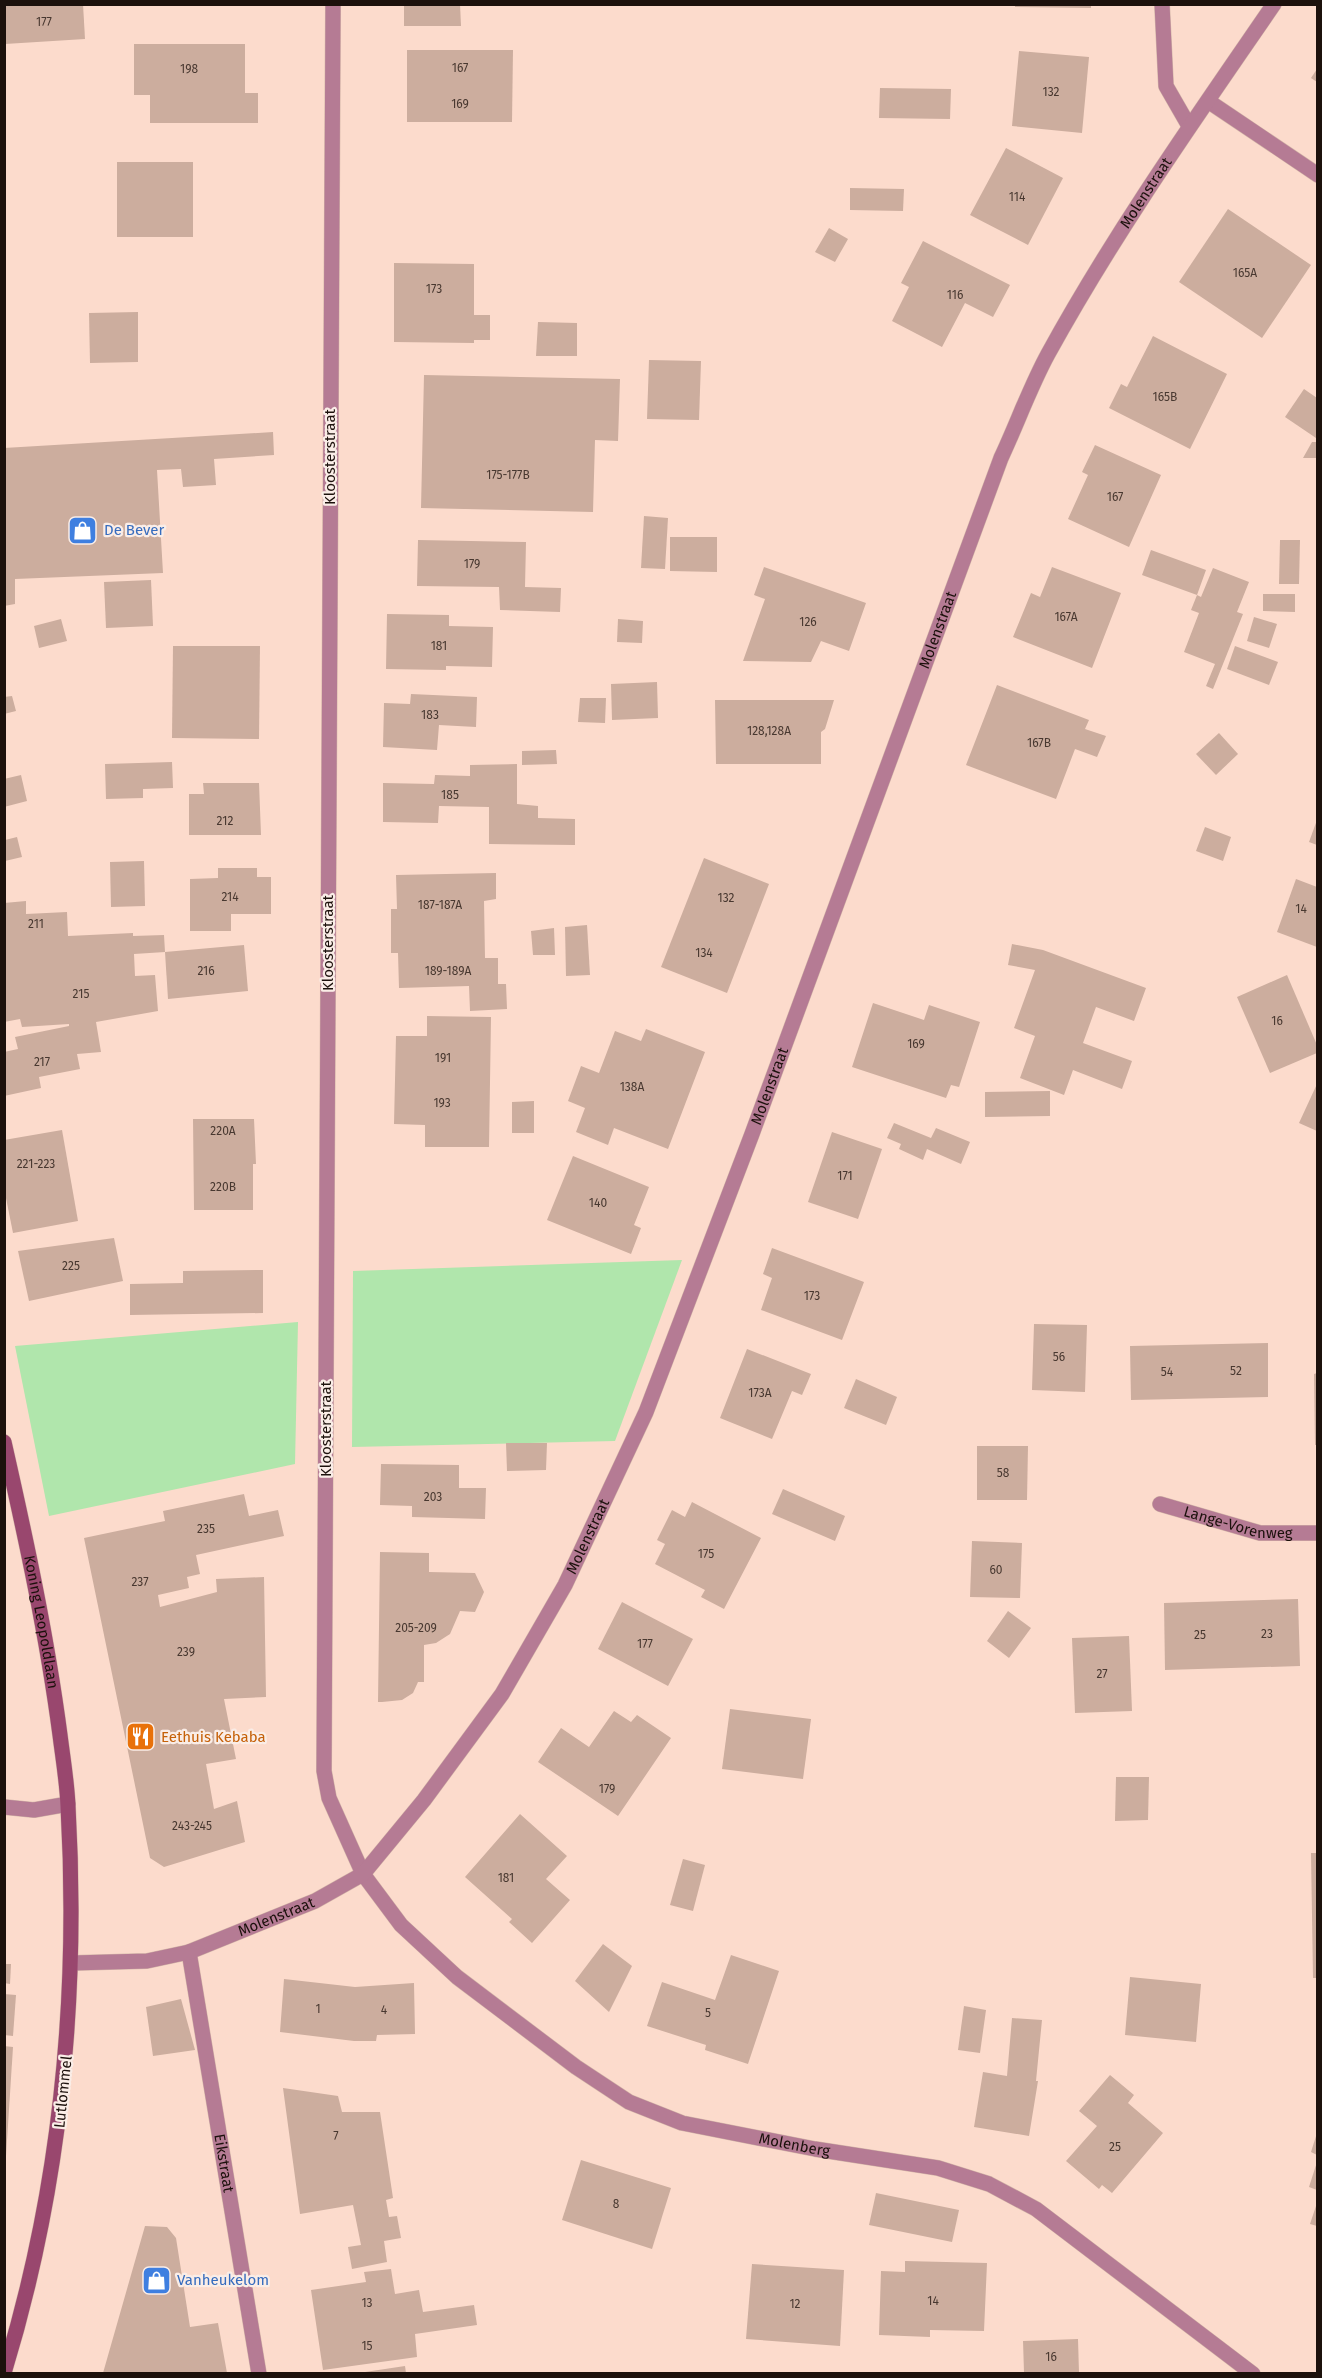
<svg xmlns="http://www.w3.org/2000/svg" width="1322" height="2378" font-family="'Fira Sans',sans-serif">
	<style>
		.green { fill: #b0e6ac }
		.building { fill: #ccad9e }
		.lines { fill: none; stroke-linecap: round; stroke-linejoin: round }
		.minor-casing { stroke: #d4b7a9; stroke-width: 16 }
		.secondary-casing { stroke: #d4b7a9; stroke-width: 16 }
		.minor { stroke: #b57b94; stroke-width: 15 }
		.secondary { stroke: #99476e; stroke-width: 15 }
		.labels { text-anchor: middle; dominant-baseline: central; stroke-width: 4.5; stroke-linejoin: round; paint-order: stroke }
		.number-label { font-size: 12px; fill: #483830 }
		.street-label { font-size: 15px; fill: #1c110c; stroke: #faede7 }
		.shop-label { font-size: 15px; fill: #366cbe; stroke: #faede7; text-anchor: start }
		.food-label { font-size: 15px; fill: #c56008; stroke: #faede7; text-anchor: start }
	</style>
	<rect width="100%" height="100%" fill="#fcdbcc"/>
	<!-- green -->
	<g class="green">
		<polygon points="682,1260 615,1441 352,1447 353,1271"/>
		<polygon points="298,1322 295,1464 49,1516 15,1346"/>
	</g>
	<!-- building -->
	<g class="building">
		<polygon points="5,4 83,4 85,39 5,44"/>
		<polygon points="404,4 460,4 461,26 404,26"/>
		<polygon points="1015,4 1091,4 1091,8 1015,7"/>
		<polygon points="134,44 245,44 245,93 258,93 258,123 150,123 150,95 134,95"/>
		<polygon points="407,50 513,50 512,122 407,122"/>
		<polygon points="1019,51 1089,57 1082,133 1012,126"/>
		<polygon points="1317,69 1317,82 1311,78"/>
		<polygon points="880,88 951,89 950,119 879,118"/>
		<polygon points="1006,148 1063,178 1028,245 970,215"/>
		<rect x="117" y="162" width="76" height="75"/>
		<polygon points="850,188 904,189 903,211 850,210"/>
		<polygon points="1228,209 1311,265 1262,338 1179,282"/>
		<polygon points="829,228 848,239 835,262 815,252"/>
		<polygon points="923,241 1010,285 993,317 965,303 942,347 892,321 909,287 901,283"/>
		<polygon points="394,263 474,264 474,315 490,315 490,340 474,340 474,343 394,342"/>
		<polygon points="138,312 138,362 90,363 89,313"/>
		<polygon points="538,322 577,323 577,356 536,356"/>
		<polygon points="1153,336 1227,374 1190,449 1109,408 1121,384 1127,387"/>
		<polygon points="649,360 701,361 699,420 647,419"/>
		<polygon points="424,375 620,379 618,441 595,440 593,512 421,508"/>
		<polygon points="1304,389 1317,398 1317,435 1316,438 1285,417"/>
		<polygon points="273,432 274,455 214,459 216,485 183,487 181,469 157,470 163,573 15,579 15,604 4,606 4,448"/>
		<polygon points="1312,442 1317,442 1317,458 1303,458"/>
		<polygon points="1095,445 1161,475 1129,547 1068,519 1088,475 1082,472"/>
		<polygon points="644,516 668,518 665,569 641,568"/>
		<polygon points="670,537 717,537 717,572 670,571"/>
		<polygon points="418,540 526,542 525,587 561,588 560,612 500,610 499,587 417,586"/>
		<polygon points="1280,540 1300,540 1299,584 1279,584"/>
		<polygon points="1151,550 1206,570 1197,595 1201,597 1213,568 1249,582 1237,612 1243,614 1213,689 1206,686 1215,664 1184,652 1199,613 1191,610 1197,595 1142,575"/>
		<polygon points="764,567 866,603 849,651 821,641 811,662 743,661 765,599 754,595"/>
		<polygon points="1052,567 1121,593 1092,668 1013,637 1031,593 1040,597"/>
		<polygon points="151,580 153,626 106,628 104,582"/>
		<polygon points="1263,594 1295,594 1295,612 1263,611"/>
		<polygon points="387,614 449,615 449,626 493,627 492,667 446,666 446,670 386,669"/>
		<polygon points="1254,617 1277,624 1269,648 1247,641"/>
		<polygon points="61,619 67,641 39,648 34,626"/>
		<polygon points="618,619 643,621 642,643 617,642"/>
		<polygon points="173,646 260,646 259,739 172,738"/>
		<polygon points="1235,646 1278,662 1269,685 1227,669"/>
		<polygon points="657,682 658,718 612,720 611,684"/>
		<polygon points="997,685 1089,720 1085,729 1106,736 1097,757 1075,749 1056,799 966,765"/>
		<polygon points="411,694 477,697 476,727 439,725 437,750 383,747 384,703 410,704"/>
		<polygon points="12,696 16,711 4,714 4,697"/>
		<polygon points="580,698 606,698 605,723 578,722"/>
		<polygon points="715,700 834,700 825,729 821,732 821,764 716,764"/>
		<polygon points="1219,733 1238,754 1216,775 1196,754"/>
		<polygon points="556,750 557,764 522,765 522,751"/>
		<polygon points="172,762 173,788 143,789 143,798 106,799 105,764"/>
		<polygon points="517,764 517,807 517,804 538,806 538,818 575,819 575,845 489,844 489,807 439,806 438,823 383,822 383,783 434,784 435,775 470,776 470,765"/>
		<polygon points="21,775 27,801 4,807 4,779"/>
		<polygon points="203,783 259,783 261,835 189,835 189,794 204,794"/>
		<polygon points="1317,820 1317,845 1309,842"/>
		<polygon points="1205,827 1231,837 1223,861 1196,851"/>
		<polygon points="17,837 22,857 5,861 5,840"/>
		<polygon points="704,858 769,884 727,993 661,967"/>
		<polygon points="144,861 145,906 111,907 110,862"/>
		<polygon points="218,868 257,868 257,877 271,877 271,914 231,914 231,931 190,931 190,879 218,878"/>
		<polygon points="496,873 496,899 484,901 485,958 498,958 498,984 506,984 507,1009 470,1011 469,986 399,988 398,953 391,953 391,909 397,909 396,875"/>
		<polygon points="1296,879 1317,887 1317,947 1277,932"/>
		<polygon points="26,901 26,914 67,912 68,936 133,933 133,936 164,935 165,952 134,954 135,976 155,975 158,1011 96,1022 101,1052 77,1054 80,1069 39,1077 41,1088 4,1096 4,1052 18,1049 15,1037 69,1026 69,1024 22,1027 20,1019 4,1022 4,903"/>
		<polygon points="587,925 590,975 566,976 565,927"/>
		<polygon points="554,928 555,955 533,955 531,931"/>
		<polygon points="1012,944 1043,950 1146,988 1134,1021 1096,1007 1083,1043 1132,1061 1122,1089 1073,1070 1064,1095 1020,1078 1035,1036 1014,1028 1035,970 1008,965"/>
		<polygon points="244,945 248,991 168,999 165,952"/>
		<polygon points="1287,975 1317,1045 1317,1053 1270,1073 1237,997"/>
		<polygon points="873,1003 924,1020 929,1005 980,1022 959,1087 951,1085 946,1098 852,1067"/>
		<polygon points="427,1016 491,1017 489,1147 425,1147 425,1125 394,1124 396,1036 427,1036"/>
		<polygon points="646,1029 705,1052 668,1149 614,1128 608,1145 576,1132 585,1108 568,1101 581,1066 599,1073 615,1031 641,1041"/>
		<polygon points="1317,1084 1317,1131 1299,1123"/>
		<polygon points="1050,1091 1050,1116 985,1117 985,1092"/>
		<polygon points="534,1101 534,1133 512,1133 512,1102"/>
		<polygon points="193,1119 254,1119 256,1164 253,1164 253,1210 194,1210"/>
		<polygon points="894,1123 931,1138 936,1128 970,1142 961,1164 927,1149 923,1160 899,1149 901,1144 887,1138"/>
		<polygon points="62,1130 78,1221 13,1233 4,1188 4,1140"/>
		<polygon points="832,1132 882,1149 858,1219 808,1202"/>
		<polygon points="573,1156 649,1187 634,1225 641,1228 631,1254 547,1220"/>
		<polygon points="114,1238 123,1281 29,1301 18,1251"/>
		<polygon points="772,1248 864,1282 842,1340 761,1310 772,1278 763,1274"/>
		<polygon points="263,1270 263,1313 130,1315 130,1284 183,1283 183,1271"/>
		<polygon points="1034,1324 1087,1325 1085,1392 1032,1390"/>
		<polygon points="1268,1343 1268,1397 1131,1400 1130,1346"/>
		<polygon points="747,1349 811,1374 802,1395 792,1391 772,1439 720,1418"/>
		<polygon points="1317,1373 1317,1445 1315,1445 1314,1374"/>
		<polygon points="856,1379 897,1397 886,1425 844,1408"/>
		<polygon points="506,1443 547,1443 546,1470 507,1471"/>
		<polygon points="977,1446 1028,1446 1027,1500 977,1500"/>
		<polygon points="381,1464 459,1465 459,1488 486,1488 485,1519 412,1517 412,1506 380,1505"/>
		<polygon points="783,1489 845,1516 835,1541 772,1514"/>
		<polygon points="244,1494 249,1516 278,1510 284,1536 196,1555 200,1574 187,1577 189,1588 158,1595 160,1607 217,1592 216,1579 264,1577 266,1697 224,1699 236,1759 206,1764 214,1809 237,1801 245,1842 164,1867 150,1858 84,1538 165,1521 163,1511"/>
		<polygon points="692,1502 761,1538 724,1609 701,1597 705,1590 655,1564 665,1544 657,1540 672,1510 685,1517"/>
		<polygon points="972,1541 1022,1543 1020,1598 970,1597"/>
		<polygon points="380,1552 429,1553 429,1572 475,1573 484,1592 475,1612 460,1611 450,1634 436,1643 424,1645 424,1682 418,1682 413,1693 402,1700 382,1702 378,1702"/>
		<polygon points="1298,1599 1300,1666 1165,1670 1164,1603"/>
		<polygon points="622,1602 693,1639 668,1686 598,1649"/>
		<polygon points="1008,1611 1031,1628 1009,1658 987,1641"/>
		<polygon points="1129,1636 1132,1711 1075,1713 1072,1638"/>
		<polygon points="730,1709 811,1719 803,1779 722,1769"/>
		<polygon points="614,1711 631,1722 637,1715 671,1738 618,1816 538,1762 561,1728 589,1747"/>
		<polygon points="1116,1777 1149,1777 1148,1820 1115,1821"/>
		<polygon points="520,1814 567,1856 546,1879 570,1900 532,1943 509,1922 512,1919 465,1877"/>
		<polygon points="1311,1853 1317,1853 1317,1978 1313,1978"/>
		<polygon points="683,1859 705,1865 693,1911 670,1905"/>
		<polygon points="603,1944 632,1966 609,2012 575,1981"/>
		<polygon points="731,1955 779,1971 748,2064 705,2050 706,2045 647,2026 662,1982 715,2000"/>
		<polygon points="4,1964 11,1964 10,1984 4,1983"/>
		<polygon points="1130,1977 1201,1984 1196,2042 1125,2035"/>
		<polygon points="284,1979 355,1987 414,1983 415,2034 377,2035 376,2041 354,2041 280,2032"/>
		<polygon points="4,1994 16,1995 13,2036 4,2035"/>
		<polygon points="181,1999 195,2050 153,2056 146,2007"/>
		<polygon points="964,2006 986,2010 980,2053 958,2050"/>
		<polygon points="1012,2018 1042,2020 1036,2081 1038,2081 1029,2136 974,2127 983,2072 1007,2076"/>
		<polygon points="4,2046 13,2047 6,2156 4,2156"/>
		<polygon points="1110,2075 1134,2095 1128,2103 1163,2133 1112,2193 1102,2185 1099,2189 1066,2161 1097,2126 1079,2111"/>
		<polygon points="283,2088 338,2096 342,2112 380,2112 393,2198 386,2200 389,2217 397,2216 401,2238 384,2241 387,2262 352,2269 348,2247 361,2245 353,2205 300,2214"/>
		<polygon points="1317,2133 1317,2155 1311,2152"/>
		<polygon points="581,2160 671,2188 652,2249 562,2220"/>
		<polygon points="1317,2162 1317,2190 1309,2187"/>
		<polygon points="876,2193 959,2210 952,2242 869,2225"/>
		<polygon points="1317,2203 1317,2226 1310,2224"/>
		<polygon points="145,2226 167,2227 176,2238 190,2327 218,2323 227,2373 103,2373"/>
		<polygon points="905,2261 987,2263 984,2331 930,2330 930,2337 879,2335 881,2271 905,2272"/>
		<polygon points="752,2264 844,2270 840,2346 746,2339"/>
		<polygon points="391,2269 395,2294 419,2290 423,2312 474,2305 477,2325 415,2334 417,2357 323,2370 311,2290 366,2282 364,2272"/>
		<polygon points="1078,2339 1079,2373 1024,2373 1023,2341"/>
		<polygon points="405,2366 406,2373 365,2373 365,2372"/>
	</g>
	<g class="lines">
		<defs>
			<g id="minor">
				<path id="s1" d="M 333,4 L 324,1771 L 329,1798 L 363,1874 L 401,1925 L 457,1977 L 576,2067 L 629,2102 L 682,2123 L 815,2149 L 938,2168 L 989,2184 L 1036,2209 L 1253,2374"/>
				<polyline points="1162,4 1166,86 1189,126"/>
				<polyline points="1208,101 1318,175"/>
				<path id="s2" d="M 1160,1504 L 1260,1533 L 1318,1533"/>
				<polyline points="4,1807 34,1810 68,1804"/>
				<path id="s3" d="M 189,1952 L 259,2374"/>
				<path id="s4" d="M 72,1963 L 147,1961 L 189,1952 L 315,1901 L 363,1874 L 424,1800 L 502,1694 L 565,1585 L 646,1412 L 752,1134 L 1001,458 C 1017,424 1030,387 1048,354 C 1115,232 1195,119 1274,4"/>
			</g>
			<g id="secondary">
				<path id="s5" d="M 4,1442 C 26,1539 47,1636 60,1735 C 63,1759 67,1782 68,1806 C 79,1999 61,2187 4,2373"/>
			</g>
		</defs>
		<!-- minor casing -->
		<use href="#minor" class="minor-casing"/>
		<!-- secondary casing -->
		<use href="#secondary" class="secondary-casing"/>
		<!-- minor -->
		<use href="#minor" class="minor"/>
		<!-- secondary -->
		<use href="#secondary" class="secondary"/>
	</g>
	<!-- icons -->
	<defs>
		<symbol id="shop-square" viewBox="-11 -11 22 22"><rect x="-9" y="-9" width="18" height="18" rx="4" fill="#3f7fe0" stroke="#faede7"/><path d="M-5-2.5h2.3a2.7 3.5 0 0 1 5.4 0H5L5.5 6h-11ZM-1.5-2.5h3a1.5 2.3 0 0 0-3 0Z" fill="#fff"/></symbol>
		<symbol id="restaurant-square" viewBox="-11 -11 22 22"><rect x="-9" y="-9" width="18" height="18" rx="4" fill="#e8710a" stroke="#faede7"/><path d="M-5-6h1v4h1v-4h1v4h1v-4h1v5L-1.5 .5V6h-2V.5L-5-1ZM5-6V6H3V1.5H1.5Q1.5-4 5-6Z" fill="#fff"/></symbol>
	</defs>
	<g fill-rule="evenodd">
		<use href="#shop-square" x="66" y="514" width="33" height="33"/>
		<use href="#restaurant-square" x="124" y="1720" width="33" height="33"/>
		<use href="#shop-square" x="140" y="2264" width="33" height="33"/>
	</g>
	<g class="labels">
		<!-- number labels -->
		<g class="number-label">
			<text x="44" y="22">177</text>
			<text x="460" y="68">167</text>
			<text x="189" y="69">198</text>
			<text x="1051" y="92">132</text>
			<text x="460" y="104">169</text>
			<text x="1017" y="197">114</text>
			<text x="1245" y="273">165A</text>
			<text x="434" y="289">173</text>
			<text x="955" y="295">116</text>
			<text x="1165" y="397">165B</text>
			<text x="508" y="475">175-177B</text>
			<text x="1115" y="497">167</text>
			<text x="472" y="564">179</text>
			<text x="1066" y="617">167A</text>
			<text x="808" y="622">126</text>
			<text x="439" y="646">181</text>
			<text x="430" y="715">183</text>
			<text x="769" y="731">128,128A</text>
			<text x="1039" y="743">167B</text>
			<text x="450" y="795">185</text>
			<text x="225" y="821">212</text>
			<text x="230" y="897">214</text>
			<text x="726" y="898">132</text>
			<text x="440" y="905">187-187A</text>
			<text x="1301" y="909">14</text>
			<text x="36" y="924">211</text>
			<text x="704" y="953">134</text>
			<text x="206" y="971">216</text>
			<text x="448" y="971">189-189A</text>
			<text x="81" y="994">215</text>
			<text x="1277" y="1021">16</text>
			<text x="916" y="1044">169</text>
			<text x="443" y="1058">191</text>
			<text x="42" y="1062">217</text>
			<text x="632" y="1087">138A</text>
			<text x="442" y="1103">193</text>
			<text x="223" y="1131">220A</text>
			<text x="36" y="1164">221-223</text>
			<text x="845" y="1176">171</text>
			<text x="223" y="1187">220B</text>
			<text x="598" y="1203">140</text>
			<text x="71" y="1266">225</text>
			<text x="812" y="1296">173</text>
			<text x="1059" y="1357">56</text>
			<text x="1236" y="1371">52</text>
			<text x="1167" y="1372">54</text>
			<text x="760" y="1393">173A</text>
			<text x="1003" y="1473">58</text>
			<text x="433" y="1497">203</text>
			<text x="206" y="1529">235</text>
			<text x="706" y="1554">175</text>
			<text x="996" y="1570">60</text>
			<text x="140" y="1582">237</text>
			<text x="416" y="1628">205-209</text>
			<text x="1267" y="1634">23</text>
			<text x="1200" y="1635">25</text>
			<text x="645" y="1644">177</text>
			<text x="186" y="1652">239</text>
			<text x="1102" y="1674">27</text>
			<text x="607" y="1789">179</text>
			<text x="192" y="1826">243-245</text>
			<text x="506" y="1878">181</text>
			<text x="318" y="2009">1</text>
			<text x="384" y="2010">4</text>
			<text x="708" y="2013">5</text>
			<text x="336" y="2136">7</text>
			<text x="1115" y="2147">25</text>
			<text x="616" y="2204">8</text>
			<text x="933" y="2301">14</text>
			<text x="367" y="2303">13</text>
			<text x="795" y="2304">12</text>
			<text x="367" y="2346">15</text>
			<text x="1051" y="2357">16</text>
		</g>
		<!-- street labels -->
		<g class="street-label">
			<text stroke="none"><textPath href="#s4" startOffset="2174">Molenstraat</textPath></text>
			<text transform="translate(330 457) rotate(-90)">Kloosterstraat</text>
			<text stroke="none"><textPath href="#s4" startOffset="1688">Molenstraat</textPath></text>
			<text transform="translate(328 943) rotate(-90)">Kloosterstraat</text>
			<text stroke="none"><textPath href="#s4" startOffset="1202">Molenstraat</textPath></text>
			<text transform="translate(326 1429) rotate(-90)">Kloosterstraat</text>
			<text stroke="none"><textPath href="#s2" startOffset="81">Lange-Vorenweg</textPath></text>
			<text stroke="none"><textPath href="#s4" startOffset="716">Molenstraat</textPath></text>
			<text stroke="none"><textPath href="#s5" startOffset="184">Koning Leopoldlaan</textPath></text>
			<text stroke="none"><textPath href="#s4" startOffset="212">Molenstraat</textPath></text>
			<text transform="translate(63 2092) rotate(-84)">Lutlommel</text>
			<text stroke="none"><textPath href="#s1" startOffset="2402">Molenberg</textPath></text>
			<text stroke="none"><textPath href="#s3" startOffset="214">Eikstraat</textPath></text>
		</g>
		<!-- shop labels -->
		<g class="shop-label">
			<text x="104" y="530">De Bever</text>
			<text x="177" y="2280">Vanheukelom</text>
		</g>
		<!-- food labels -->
		<g class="food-label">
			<text x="161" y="1737">Eethuis Kebaba</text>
		</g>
	</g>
	<!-- border -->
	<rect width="1322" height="2378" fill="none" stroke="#1c110c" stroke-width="12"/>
</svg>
